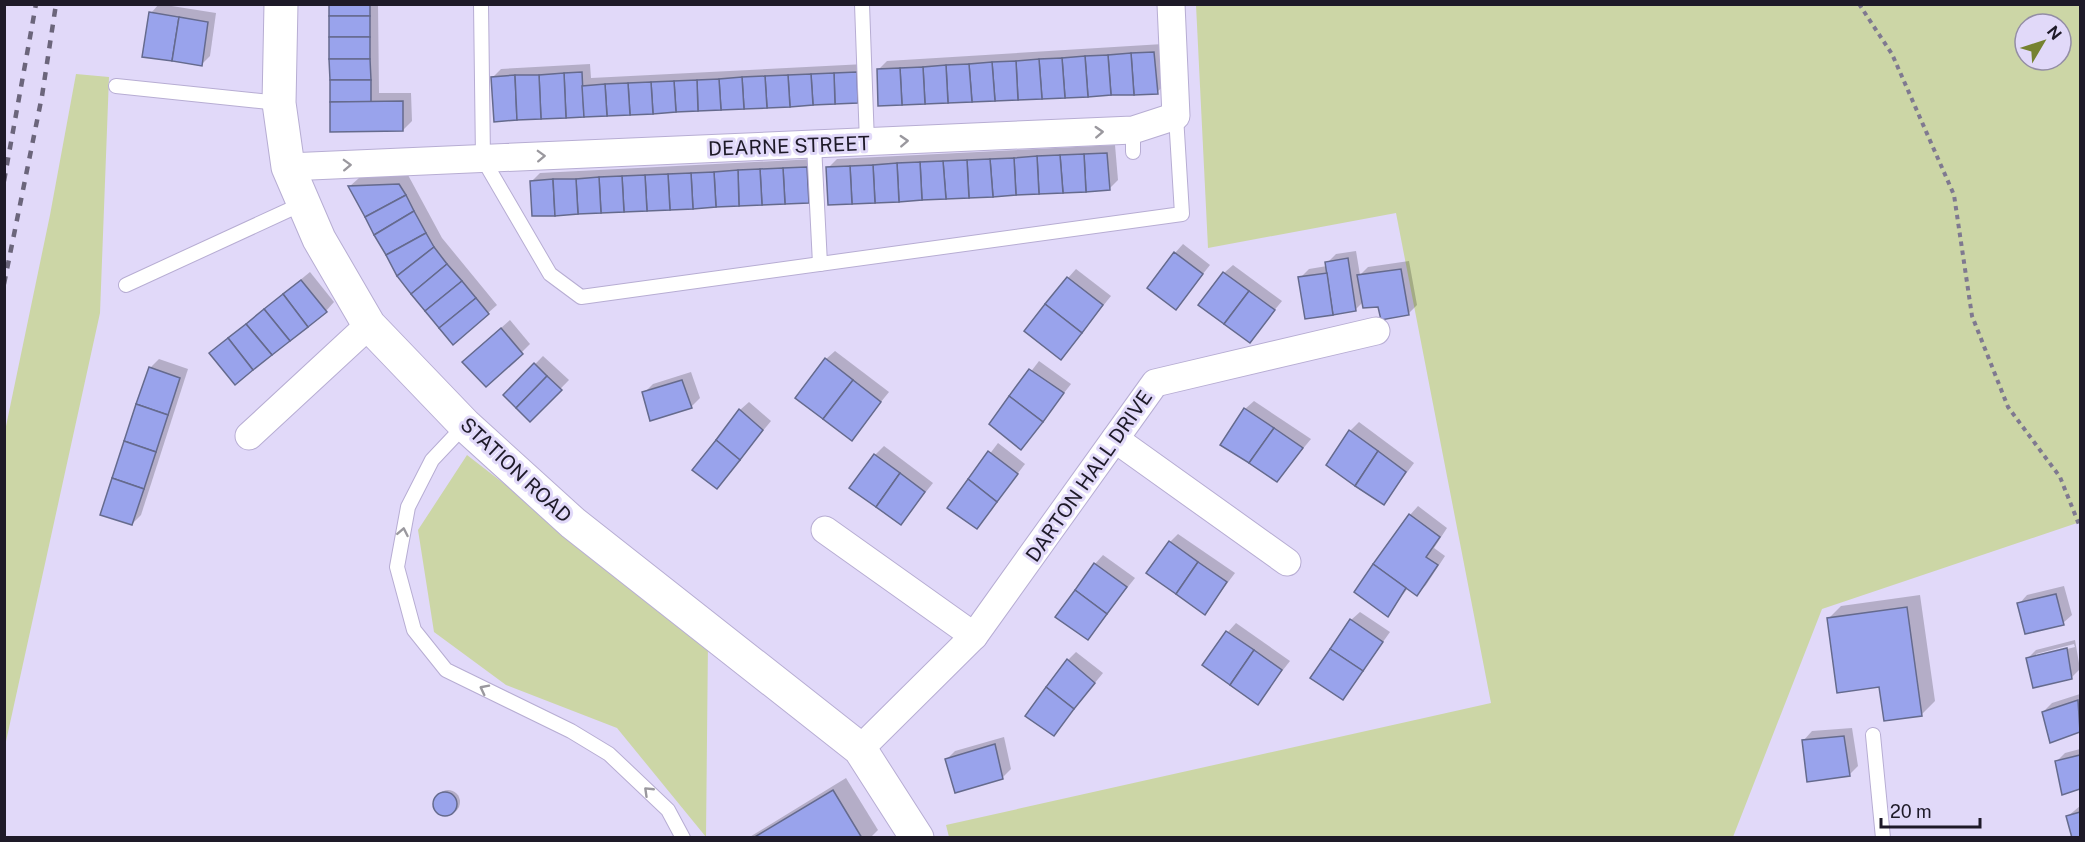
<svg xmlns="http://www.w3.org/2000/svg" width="2085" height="842" font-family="'Public Sans',sans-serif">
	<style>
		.green { fill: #ccd6a6; fill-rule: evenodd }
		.shadow { fill: #0003; fill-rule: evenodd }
		.building { fill: #99a3ec; stroke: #656a8d; stroke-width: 1.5 }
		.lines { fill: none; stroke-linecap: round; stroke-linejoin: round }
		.lane-casing { stroke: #b7add3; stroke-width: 16 }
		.street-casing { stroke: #b7add3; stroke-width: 29 }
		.secondary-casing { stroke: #b7add3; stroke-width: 35 }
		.path { stroke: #7f7990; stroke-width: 4; stroke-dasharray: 4.5 4.5; stroke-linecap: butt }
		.lane { stroke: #fff; stroke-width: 14 }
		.street { stroke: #fff; stroke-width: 27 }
		.secondary { stroke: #fff; stroke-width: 33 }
		.rail { stroke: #6b657b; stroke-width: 4.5; stroke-dasharray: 8 8; stroke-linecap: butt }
		.oneway { stroke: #9a989e }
		.labels { text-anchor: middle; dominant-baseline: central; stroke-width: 6; stroke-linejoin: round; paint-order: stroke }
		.street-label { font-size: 20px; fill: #1e1a28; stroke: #e1d9f9 }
	</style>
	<rect width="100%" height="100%" fill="#e1d9f9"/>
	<!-- green -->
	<g class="green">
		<path d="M 1196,5 L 2080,5 L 2080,522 L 1822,609 L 1733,837 L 949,837 L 946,825 L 1491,703 L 1396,213 L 1208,248 ZM 2025,24 L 2061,24 L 2061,60 L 2025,60 Z"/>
		<polygon points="76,74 109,77 100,313 5,746 5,431 50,215"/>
		<polygon points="467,455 708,641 706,837 617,728 506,685 434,632 418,530"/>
	</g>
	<!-- shadow -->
	<g class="shadow">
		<polygon points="159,4 216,13 210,56 201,65 151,13"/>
		<polygon points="330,4 378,4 379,93 411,93 412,121 403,130 331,130"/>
		<polygon points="1163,44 1166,84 1157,92 878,70 887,61"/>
		<polygon points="590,64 591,78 865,64 866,93 858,102 495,120 492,78 501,69"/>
		<polygon points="1115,145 1118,180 1109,189 828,168 837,159"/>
		<polygon points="815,159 817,193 808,201 532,181 540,173"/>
		<polygon points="408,175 442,238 497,305 488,313 350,186 359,178"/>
		<polygon points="1183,244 1210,265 1176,308 1175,253"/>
		<polygon points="1356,251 1360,275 1368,267 1409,261 1417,305 1408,314 1363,302 1355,310 1300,278 1309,269 1327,266 1327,263 1336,254"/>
		<polygon points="1233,265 1282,301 1249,341 1224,273"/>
		<polygon points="1076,269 1111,296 1061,358 1068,278"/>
		<polygon points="310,272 334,302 326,311 220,345"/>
		<polygon points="510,320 530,344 521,353 473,353"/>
		<polygon points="835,351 889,392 851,439 826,359"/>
		<polygon points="543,356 569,380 530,420 505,395"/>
		<polygon points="159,359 188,369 141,515 132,524 150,368"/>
		<polygon points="1039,361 1071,384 1021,448 991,424"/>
		<polygon points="691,372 700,398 691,407 644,393 653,384"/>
		<polygon points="1254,401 1311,439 1277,480 1245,409"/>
		<polygon points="749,402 771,421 717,487 740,410"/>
		<polygon points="1359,422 1414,463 1384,503 1350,431"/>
		<polygon points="998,443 1025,464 977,527 949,508"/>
		<polygon points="884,446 933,483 901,523 875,455"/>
		<polygon points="1418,506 1447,528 1434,548 1445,556 1426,585 1417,594 1408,588 1387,615 1410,515"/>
		<polygon points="1178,534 1235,573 1205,613 1170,542"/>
		<polygon points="1103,555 1135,578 1087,638 1095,564"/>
		<polygon points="2064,586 2072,615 2063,623 2019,604 2027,595"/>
		<polygon points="1920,595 1935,701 1922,714 1885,719 1880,685 1828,619 1841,606"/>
		<polygon points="1360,612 1390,632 1343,698 1351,620"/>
		<polygon points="1236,623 1290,661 1257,703 1228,632"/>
		<path d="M 2075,640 L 2080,669 L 2072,677 L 2027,659 L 2036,650 ZM 2074,644 L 2075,647 L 2036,657 L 2036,654 Z"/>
		<polygon points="1076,652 1103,673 1053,734 1068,660"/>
		<polygon points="2080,694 2080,731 2051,741 2043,712 2052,703"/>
		<polygon points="1852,728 1858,766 1849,775 1804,740 1812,731"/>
		<polygon points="1004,737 1011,769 1002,778 946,760 955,751"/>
		<polygon points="2080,749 2080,787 2064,793 2057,761 2065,753"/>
		<polygon points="846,778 878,830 870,838 748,838"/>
		<circle cx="448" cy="802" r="12"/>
		<polygon points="2080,806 2080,838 2073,838 2068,816"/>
	</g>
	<!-- building -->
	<g class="building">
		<rect x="329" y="4" width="41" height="12"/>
		<polygon points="149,12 179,17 172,61 142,57"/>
		<rect x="329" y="16" width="41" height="21"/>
		<polygon points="179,17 208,22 202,66 172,61"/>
		<rect x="329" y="37" width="41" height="22"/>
		<polygon points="1154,52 1158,94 1134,95 1131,53"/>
		<polygon points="1131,53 1134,95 1111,95 1108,55"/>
		<polygon points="1108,55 1111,95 1088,97 1085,56"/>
		<polygon points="1085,56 1088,97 1065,98 1062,58"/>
		<polygon points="1062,58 1065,98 1042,99 1039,59"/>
		<polygon points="329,59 370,59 371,80 330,80"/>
		<polygon points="1039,59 1042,99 1018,100 1016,61"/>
		<polygon points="1016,61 1018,100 995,101 992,62"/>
		<polygon points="992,62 995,101 972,102 969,64"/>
		<polygon points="969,64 972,102 948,103 946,65"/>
		<polygon points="946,65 948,103 925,104 923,67"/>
		<polygon points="923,67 925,104 902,105 900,68"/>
		<polygon points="900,68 902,105 878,106 877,69"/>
		<polygon points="582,72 584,117 566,118 564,73"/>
		<polygon points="857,72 858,103 835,104 834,73"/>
		<polygon points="564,73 566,118 541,119 539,75"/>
		<polygon points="834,73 835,104 813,105 811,74"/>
		<polygon points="811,74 813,105 790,107 788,75"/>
		<polygon points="515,75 517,120 494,122 491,77"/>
		<polygon points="515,75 539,75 541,119 517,120"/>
		<polygon points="788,75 790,107 767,108 765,76"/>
		<polygon points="765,76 767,108 744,109 742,77"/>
		<polygon points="742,77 744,109 721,110 719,79"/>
		<polygon points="719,79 721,110 698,111 697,80"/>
		<rect x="330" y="80" width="41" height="22"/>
		<polygon points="697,80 698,111 676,112 674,81"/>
		<polygon points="674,81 676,112 653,114 651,82"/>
		<polygon points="651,82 653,114 630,115 628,83"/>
		<polygon points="628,83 630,115 607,116 605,84"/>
		<polygon points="605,84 607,116 584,117 582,86"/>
		<polygon points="403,101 403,131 330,132 330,102"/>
		<polygon points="1107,153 1110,190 1086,192 1084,154"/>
		<polygon points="1084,154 1086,192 1063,193 1060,155"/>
		<polygon points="1060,155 1063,193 1039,194 1037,156"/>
		<polygon points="1037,156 1039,194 1016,195 1014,158"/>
		<polygon points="1014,158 1016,195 993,197 990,159"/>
		<polygon points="990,159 993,197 969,198 967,160"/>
		<polygon points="967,160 969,198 946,199 943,161"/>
		<polygon points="943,161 946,199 922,200 920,162"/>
		<polygon points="920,162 922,200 899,202 897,163"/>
		<polygon points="897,163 899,202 875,203 873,165"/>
		<polygon points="873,165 875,203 852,204 850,166"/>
		<polygon points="850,166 852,204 828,205 826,167"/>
		<polygon points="807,167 809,203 785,204 783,168"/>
		<polygon points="783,168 785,204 762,205 760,169"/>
		<polygon points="760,169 762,205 739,206 738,170"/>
		<polygon points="738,170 739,206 716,207 714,172"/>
		<polygon points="714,172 716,207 693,209 691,173"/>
		<polygon points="691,173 693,209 670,210 668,174"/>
		<polygon points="668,174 670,210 647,211 645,175"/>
		<polygon points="645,175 647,211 624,212 622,176"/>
		<polygon points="622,176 624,212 601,213 599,177"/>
		<polygon points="599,177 601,213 578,214 576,179"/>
		<polygon points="553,179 555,216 532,216 530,181"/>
		<polygon points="553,179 576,179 578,214 555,216"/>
		<polygon points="399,184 406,195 365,217 348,186"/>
		<polygon points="406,195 414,211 374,235 365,217"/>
		<polygon points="414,211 426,233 386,255 374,235"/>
		<polygon points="426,233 434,247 397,276 386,255"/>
		<polygon points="434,247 447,264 411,294 397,276"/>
		<polygon points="1174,252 1203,274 1176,310 1147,288"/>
		<polygon points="1348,258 1356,311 1333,315 1325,262"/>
		<polygon points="447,264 462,281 425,311 411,294"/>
		<polygon points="1401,269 1409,315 1381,320 1378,307 1363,308 1357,275"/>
		<polygon points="1223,272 1249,291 1224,324 1198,305"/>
		<polygon points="1327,273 1333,315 1305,319 1298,277"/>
		<polygon points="1067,277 1103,305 1082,333 1045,304"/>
		<polygon points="301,280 327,312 308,327 283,294"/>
		<polygon points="462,281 476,298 439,328 425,311"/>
		<polygon points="1249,291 1275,310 1250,343 1224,324"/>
		<polygon points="283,294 308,327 290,341 264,309"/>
		<polygon points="476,298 489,314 453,345 439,328"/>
		<polygon points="1045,304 1082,333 1061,360 1024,331"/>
		<polygon points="264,309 290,341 272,355 246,324"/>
		<polygon points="246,324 272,355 253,370 228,338"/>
		<polygon points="501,328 523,354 486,387 462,362"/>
		<polygon points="228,338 253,370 235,385 209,353"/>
		<polygon points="825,358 853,380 823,419 795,398"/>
		<polygon points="534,363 547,376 516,408 503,395"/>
		<polygon points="149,367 180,378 168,415 136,404"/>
		<polygon points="1029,369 1064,393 1043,422 1009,396"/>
		<polygon points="547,376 562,390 530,422 516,408"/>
		<polygon points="682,380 692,408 650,421 642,392"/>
		<polygon points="853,380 881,402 852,441 823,419"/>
		<polygon points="1009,396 1043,422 1021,450 989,424"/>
		<polygon points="136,404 168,415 156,452 124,441"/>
		<polygon points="1244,408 1274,428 1249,463 1220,445"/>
		<polygon points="739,409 763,430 740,460 716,440"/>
		<polygon points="1274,428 1303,448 1277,482 1249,463"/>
		<polygon points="1349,430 1378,451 1355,486 1326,465"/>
		<polygon points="716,440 740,460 717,489 692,470"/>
		<polygon points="124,441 156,452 144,489 112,478"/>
		<polygon points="988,451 1018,474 997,502 968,479"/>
		<polygon points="1378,451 1406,472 1384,505 1355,486"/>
		<polygon points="874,454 900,473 876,507 849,488"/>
		<polygon points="900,473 925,492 901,525 876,507"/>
		<polygon points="112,478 144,489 132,525 100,515"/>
		<polygon points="968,479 997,502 977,529 947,508"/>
		<polygon points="1409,514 1440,537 1426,557 1438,565 1417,596 1373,564"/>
		<polygon points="1169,541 1198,562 1176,594 1146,573"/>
		<polygon points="1198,562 1227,582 1205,615 1176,594"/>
		<polygon points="1094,563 1127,587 1107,614 1075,590"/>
		<polygon points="1373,564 1406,588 1388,617 1354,592"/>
		<polygon points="1075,590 1107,614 1088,640 1055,617"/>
		<polygon points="2056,594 2064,625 2025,634 2017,603"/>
		<polygon points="1907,607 1922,716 1884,721 1879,687 1837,693 1827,618"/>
		<polygon points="1350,619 1383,642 1363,671 1330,649"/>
		<polygon points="1226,631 1254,650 1230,685 1202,665"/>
		<polygon points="2067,648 2072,679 2033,688 2026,658"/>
		<polygon points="1330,649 1363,671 1343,700 1310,678"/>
		<polygon points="1254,650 1282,670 1258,705 1230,685"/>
		<polygon points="1067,659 1095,683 1074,709 1046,687"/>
		<polygon points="1046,687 1074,709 1054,736 1025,716"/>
		<polygon points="2078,700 2080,732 2050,743 2042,712"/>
		<polygon points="1844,736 1850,776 1807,782 1802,740"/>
		<polygon points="995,744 1003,779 955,793 945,759"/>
		<polygon points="2080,755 2080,789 2062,795 2055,761"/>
		<polygon points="833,790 862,838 753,838"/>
		<circle cx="445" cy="804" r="12"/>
		<polygon points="2080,812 2080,838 2072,838 2066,816"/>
	</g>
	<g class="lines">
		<defs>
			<g id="lane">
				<polyline points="481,4 483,159 550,274 581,297 1182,214 1176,116"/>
				<polyline points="862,4 867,143"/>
				<polyline points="116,86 279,103"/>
				<polyline points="1133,130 1133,152"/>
				<polyline points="814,145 820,264"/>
				<polyline points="126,285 304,203"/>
				<polyline points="465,425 432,460 408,507 397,567 414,630 446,670 571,731 609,754 668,810 683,838"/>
				<polyline points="1873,735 1883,838"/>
			</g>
			<g id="street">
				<polyline points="288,167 1133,130 1176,116 1171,4"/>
				<polyline points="249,436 369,325"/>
				<polyline points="1115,439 1287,562"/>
				<polyline points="825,530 974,636"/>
				<polyline points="860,749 974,636 1155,383 1376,331"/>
			</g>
			<polyline id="secondary" points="281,4 279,103 288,167 319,239 369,325 465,425 573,523 860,749 917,838"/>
		</defs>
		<!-- lane casing -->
		<use href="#lane" class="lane-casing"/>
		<!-- street casing -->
		<use href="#street" class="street-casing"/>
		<!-- secondary casing -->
		<use href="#secondary" class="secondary-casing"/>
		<!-- path -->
		<polyline class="path" points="1859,4 1892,54 1954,195 1972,316 2008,407 2060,477 2080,527"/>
		<!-- lane -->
		<use href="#lane" class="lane"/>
		<!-- street -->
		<use href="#street" class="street"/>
		<!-- secondary -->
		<use href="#secondary" class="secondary"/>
		<!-- rail -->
		<g class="rail">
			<polyline points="4,181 36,4"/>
			<polyline points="4,284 42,96 56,4"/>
		</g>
	</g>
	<!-- one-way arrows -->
	<defs><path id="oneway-chevron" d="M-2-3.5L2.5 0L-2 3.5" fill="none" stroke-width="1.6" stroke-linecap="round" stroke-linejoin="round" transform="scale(1.5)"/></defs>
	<g class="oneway">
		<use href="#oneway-chevron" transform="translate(1099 132) rotate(-3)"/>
		<use href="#oneway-chevron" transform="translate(904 141) rotate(-3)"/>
		<use href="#oneway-chevron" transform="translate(541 156) rotate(-2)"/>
		<use href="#oneway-chevron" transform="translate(347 165) rotate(-2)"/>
		<use href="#oneway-chevron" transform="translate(403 532) rotate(-79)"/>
		<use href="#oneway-chevron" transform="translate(484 689) rotate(-153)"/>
		<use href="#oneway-chevron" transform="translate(648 791) rotate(-136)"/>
	</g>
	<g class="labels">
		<!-- street labels -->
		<g class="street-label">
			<text transform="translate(789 146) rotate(-2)">DEARNE STREET</text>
			<text transform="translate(516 470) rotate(43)">STATION ROAD</text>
			<text transform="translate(1089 476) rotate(-55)">DARTON HALL DRIVE</text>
		</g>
	</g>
	<!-- border -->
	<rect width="2085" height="842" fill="none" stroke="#1e1a28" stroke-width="12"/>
	<!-- north arrow -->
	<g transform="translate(2043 42) rotate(51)"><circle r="28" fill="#e1d9f9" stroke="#938da5" stroke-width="1.5"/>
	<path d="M0-4.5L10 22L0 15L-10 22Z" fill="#768230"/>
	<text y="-9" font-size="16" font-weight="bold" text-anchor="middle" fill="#1e1a28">N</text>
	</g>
	<!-- scale -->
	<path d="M1881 818v9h99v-9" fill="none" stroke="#1e1a28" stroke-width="3"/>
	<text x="1890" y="818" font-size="18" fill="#1e1a28" stroke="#e1d9f9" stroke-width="4.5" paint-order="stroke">20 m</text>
</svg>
